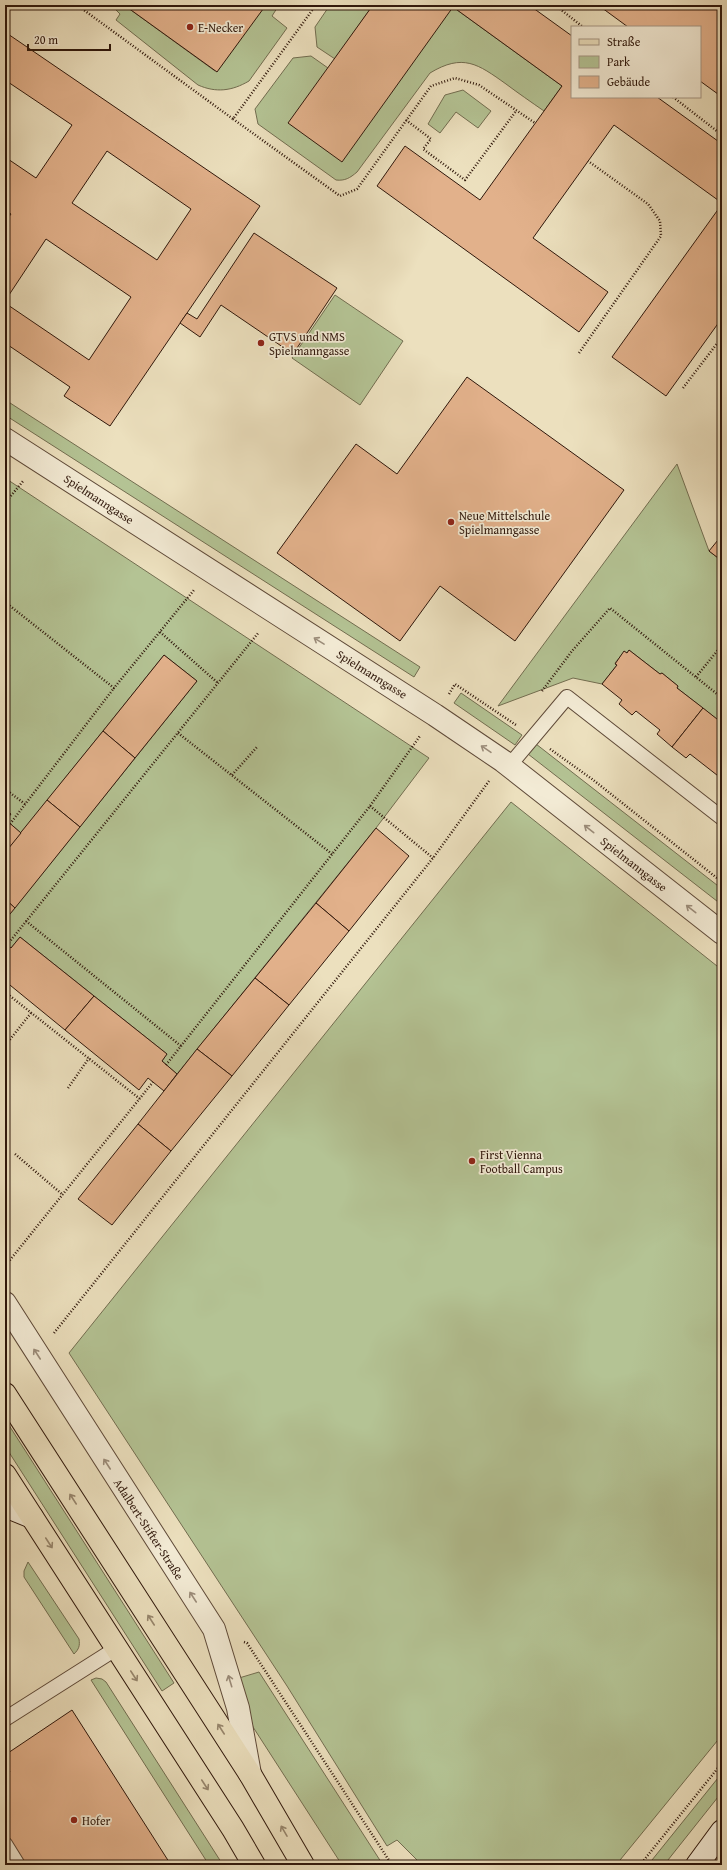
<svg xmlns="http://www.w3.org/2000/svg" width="727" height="1870" font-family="'Gentium Book Plus',serif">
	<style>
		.green { fill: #b4c394; stroke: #726d50 }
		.building { fill: #e2b18b; stroke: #2f170b; fill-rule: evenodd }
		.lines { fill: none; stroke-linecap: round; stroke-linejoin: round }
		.lane-casing { stroke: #5e4938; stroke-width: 16 }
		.street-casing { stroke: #5e4938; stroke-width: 24 }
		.secondary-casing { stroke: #2f170b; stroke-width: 24 }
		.primary-casing { stroke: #2f170b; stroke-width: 24 }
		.path { stroke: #2f170b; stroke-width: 2.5; stroke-dasharray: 1 2; stroke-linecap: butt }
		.lane { stroke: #f3ebd5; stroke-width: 14 }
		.street { stroke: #f3ebd5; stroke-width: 22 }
		.secondary { stroke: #f3ebd5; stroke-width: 22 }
		.primary { stroke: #ece0be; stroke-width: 22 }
		.oneway { stroke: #9b8c7a }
		.oneway2 { stroke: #97866d }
		.poi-dot { fill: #8f2418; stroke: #f3ebd5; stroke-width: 1.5 }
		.labels { text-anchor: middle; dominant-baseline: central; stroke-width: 3.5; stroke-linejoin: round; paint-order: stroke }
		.poi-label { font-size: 12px; fill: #2f170b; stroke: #f3ebd5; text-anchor: start }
		.street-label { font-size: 12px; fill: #2f170b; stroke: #f3ebd5 }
	</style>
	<rect width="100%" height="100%" fill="#ece0be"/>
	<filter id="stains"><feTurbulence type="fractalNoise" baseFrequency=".005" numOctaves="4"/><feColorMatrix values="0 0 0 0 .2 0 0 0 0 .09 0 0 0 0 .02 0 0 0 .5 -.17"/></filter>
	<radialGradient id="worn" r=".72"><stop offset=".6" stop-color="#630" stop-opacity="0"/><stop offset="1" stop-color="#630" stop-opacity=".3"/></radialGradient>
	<!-- green -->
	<g class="green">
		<path d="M 115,5 L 124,5 L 215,71 L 265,5 L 279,5 L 272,16 L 287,28 L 249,81 C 232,91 216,93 198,85 L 116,20 L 120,14 L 113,7 Z"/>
		<polygon points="330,5 373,5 335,59 317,47 315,27"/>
		<path d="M 453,7 L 562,86 L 544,111 C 531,102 518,93 506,84 C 478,64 463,53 430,73 L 357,172 C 350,178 345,181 336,180 L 258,124 L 255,109 L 293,58 L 311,56 L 328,68 Z"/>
		<polygon points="463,90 491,111 478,128 456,112 440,133 428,124 445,95"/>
		<polygon points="335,295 403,341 360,405 292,358"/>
		<polygon points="7,401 420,667 414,677 5,415 5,405"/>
		<polygon points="677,464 709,551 722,561 722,723 677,688 678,686 662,673 660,674 629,650 627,653 624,652 615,663 617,665 602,684 573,678 498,706"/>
		<polygon points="5,478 429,758 376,828 177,1074 162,1061 167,1054 20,937 11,948 5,943 5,920 197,681 164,655 21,833 6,820 11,814 5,809"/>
		<polygon points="461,693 522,735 515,745 454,703"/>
		<polygon points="536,744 722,889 722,905 528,754"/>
		<polygon points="511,802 722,970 722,1735 616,1865 422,1865 397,1840 387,1846 287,1686 69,1353"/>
		<polygon points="5,1419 174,1683 162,1691 5,1446"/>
		<path d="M 28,1562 L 79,1639 C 80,1646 79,1649 74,1654 L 24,1577 L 24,1571 Z"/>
		<polygon points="259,1672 383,1865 342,1865 253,1727 239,1678"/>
		<polygon points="96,1678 102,1679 106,1682 223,1865 209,1865 91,1680"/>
		<polygon points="722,1773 722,1792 664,1865 648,1865"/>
	</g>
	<!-- building -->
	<g class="building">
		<polygon points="124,5 266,5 217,72"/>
		<polygon points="373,5 529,5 572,36 572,97 657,97 722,144 722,203 614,125 533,238 608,292 579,332 377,186 405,146 480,200 562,86 453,7 342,162 288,123"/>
		<polygon points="598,5 722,5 722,97 700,81 700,27 628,27"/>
		<path d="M 5,32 L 260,206 L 110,426 L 64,396 L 70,387 L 5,343 L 5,303 L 89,360 L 131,297 L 46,239 L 5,301 L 5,222 L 11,214 L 5,210 L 5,157 L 36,178 L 72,125 L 5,80 ZM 107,151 L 191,209 L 157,260 L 72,203 Z"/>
		<polygon points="722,204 722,318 666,396 612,357"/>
		<polygon points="254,233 337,288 293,354 221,305 200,337 180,323 187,313 197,319"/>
		<polygon points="467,377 624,490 515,641 440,586 400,641 277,553 356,444 397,474"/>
		<polygon points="718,540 721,542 722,541 722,561 709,551"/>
		<polygon points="629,650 660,674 662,673 678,686 677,688 703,708 672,747 657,734 660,730 636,711 632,715 619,704 622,700 602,684 617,665 615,664 624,651 627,653"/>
		<polygon points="164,655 197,681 135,758 103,731"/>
		<polygon points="703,708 722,723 722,779 690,754 686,758 672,747"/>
		<polygon points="103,731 135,758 80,827 47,800"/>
		<polygon points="47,800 80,827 15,908 5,899 5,852"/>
		<polygon points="5,809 11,814 6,820 21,833 8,849 5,846"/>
		<polygon points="376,828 409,856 349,931 316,903"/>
		<polygon points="5,899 15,908 5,920"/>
		<polygon points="316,903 349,931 289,1005 255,978"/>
		<polygon points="20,937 94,996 65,1030 5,981 5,943 11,948"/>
		<polygon points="255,978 289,1005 232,1076 197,1049"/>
		<polygon points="94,996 167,1054 162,1061 177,1074 164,1091 148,1078 139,1090 65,1030"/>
		<polygon points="197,1049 232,1076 171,1151 138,1124"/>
		<polygon points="138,1124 171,1151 112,1225 78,1199"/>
		<polygon points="72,1710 171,1865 5,1865 5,1775 10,1772 5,1764 5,1755"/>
	</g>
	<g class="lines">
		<defs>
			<g id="lane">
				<polyline points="509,766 567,697 722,818"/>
				<polyline points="5,1719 117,1648"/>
				<polyline points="5,1844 18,1865"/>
			</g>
			<g id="street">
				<polyline points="5,439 435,715 503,761 722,933"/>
				<polyline points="5,1303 214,1629 238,1708 250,1774"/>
			</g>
			<g id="secondary">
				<polyline points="5,1506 32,1517"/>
				<polyline points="697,1865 722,1831"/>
			</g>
			<g id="primary">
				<polyline points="5,1394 250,1774 303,1865"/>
				<polyline points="5,1475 233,1829 254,1865"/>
			</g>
		</defs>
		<!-- lane casing -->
		<use href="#lane" class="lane-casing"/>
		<!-- street casing -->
		<use href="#street" class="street-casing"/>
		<!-- secondary casing -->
		<use href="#secondary" class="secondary-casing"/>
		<!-- primary casing -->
		<use href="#primary" class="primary-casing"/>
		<!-- path -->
		<g class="path">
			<polyline points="77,5 233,119 316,5"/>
			<polyline points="555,5 583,27"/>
			<polyline points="673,97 722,135"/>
			<polyline points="233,119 340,196 357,189 431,86 455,78 479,85 535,123"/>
			<polyline points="406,120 431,139 423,149 465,180 516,111"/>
			<polyline points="579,353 661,236 660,221 648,204 588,161"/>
			<polyline points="683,388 722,337"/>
			<polyline points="5,503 24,480"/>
			<polyline points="5,602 114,688 194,590"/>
			<polyline points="160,632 218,683"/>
			<polyline points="696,677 722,645"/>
			<polyline points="542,691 572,651 610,608 722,698"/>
			<polyline points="449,694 455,684 516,725"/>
			<polyline points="178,733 332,854"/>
			<polyline points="550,749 592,779 722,882"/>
			<polyline points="232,775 257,747"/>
			<polyline points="5,789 25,804"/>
			<polyline points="370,806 433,858"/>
			<polyline points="10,824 114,688"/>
			<polyline points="26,921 181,1046"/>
			<polyline points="7,945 259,632"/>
			<polyline points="5,992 140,1099"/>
			<polyline points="8,1042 31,1013"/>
			<polyline points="166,1065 370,806 420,736"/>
			<polyline points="68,1088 89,1058"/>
			<polyline points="15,1154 63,1195"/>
			<polyline points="6,1265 153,1082"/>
			<polyline points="54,1333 433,858 489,781"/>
			<polyline points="244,1642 247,1643 392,1865"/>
			<polyline points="640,1865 722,1763"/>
		</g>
		<!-- lane -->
		<use href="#lane" class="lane"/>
		<!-- street -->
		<use href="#street" class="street"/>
		<!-- secondary -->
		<use href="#secondary" class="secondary"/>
		<!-- primary -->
		<use href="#primary" class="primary"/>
	</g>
	<!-- one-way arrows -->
	<defs><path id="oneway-shaft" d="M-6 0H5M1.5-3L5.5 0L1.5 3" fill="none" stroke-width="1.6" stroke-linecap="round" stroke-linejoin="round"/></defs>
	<g class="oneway">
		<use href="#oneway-shaft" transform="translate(319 641) rotate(-148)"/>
		<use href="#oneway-shaft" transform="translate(486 749) rotate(-146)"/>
		<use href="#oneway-shaft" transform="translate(589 829) rotate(-142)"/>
		<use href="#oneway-shaft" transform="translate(691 909) rotate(-142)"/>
		<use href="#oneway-shaft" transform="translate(37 1354) rotate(-123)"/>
		<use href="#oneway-shaft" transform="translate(107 1464) rotate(-123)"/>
		<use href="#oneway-shaft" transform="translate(193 1597) rotate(-123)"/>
		<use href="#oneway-shaft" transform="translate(230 1681) rotate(-107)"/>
	</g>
	<g class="oneway2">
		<use href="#oneway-shaft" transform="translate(73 1499) rotate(-123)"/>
		<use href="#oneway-shaft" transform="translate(49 1543) rotate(57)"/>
		<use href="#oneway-shaft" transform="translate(151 1620) rotate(-123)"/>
		<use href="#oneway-shaft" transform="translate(134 1676) rotate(57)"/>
		<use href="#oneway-shaft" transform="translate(221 1729) rotate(-123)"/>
		<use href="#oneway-shaft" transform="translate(205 1785) rotate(57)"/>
		<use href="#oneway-shaft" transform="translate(284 1831) rotate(-120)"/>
	</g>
	<!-- markers -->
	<g class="poi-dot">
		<circle cx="190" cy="27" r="4"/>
		<circle cx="261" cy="343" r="4"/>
		<circle cx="451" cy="522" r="4"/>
		<circle cx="472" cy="1161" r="4"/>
		<circle cx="74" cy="1820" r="4"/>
	</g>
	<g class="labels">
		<!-- poi labels -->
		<g class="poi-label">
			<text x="198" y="27">E-Necker</text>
			<text x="269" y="336">GTVS und NMS<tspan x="269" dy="14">Spielmanngasse</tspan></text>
			<text x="459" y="515">Neue Mittelschule<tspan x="459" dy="14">Spielmanngasse</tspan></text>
			<text x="480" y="1154">First Vienna<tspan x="480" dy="14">Football Campus</tspan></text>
			<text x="82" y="1820">Hofer</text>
		</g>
		<!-- street labels -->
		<g class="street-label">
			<text transform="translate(99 499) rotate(33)">Spielmanngasse</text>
			<text transform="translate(372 674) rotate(32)">Spielmanngasse</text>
			<text transform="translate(634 864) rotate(38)">Spielmanngasse</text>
			<text transform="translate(149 1529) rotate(57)">Adalbert-Stifter-Straße</text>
		</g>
	</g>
	<!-- margin -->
	<rect width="727" height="1870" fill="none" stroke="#ece0be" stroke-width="20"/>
	<rect x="6" y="6" width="715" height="1858" fill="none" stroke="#2f170b" stroke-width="2"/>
	<rect x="10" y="10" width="707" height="1850" fill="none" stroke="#2f170b"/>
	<!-- legend -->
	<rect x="571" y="26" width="130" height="72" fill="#f3ebd5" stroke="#a59684"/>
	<rect x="579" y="39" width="20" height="6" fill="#ece0be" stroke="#a59684"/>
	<text x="607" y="46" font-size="12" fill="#2f170b">Straße</text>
	<rect x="579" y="56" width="20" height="12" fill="#b4c394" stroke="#a59684"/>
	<text x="607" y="66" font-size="12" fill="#2f170b">Park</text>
	<rect x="579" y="76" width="20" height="12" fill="#e2b18b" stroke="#a59684"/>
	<text x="607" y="86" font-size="12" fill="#2f170b">Gebäude</text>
	<!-- scale -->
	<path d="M28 44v6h82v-6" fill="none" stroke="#2f170b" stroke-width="2"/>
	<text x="34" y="44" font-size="12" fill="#2f170b" stroke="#f3ebd5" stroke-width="3" paint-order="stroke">20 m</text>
	<rect width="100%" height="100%" filter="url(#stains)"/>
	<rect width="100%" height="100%" fill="url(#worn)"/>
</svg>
